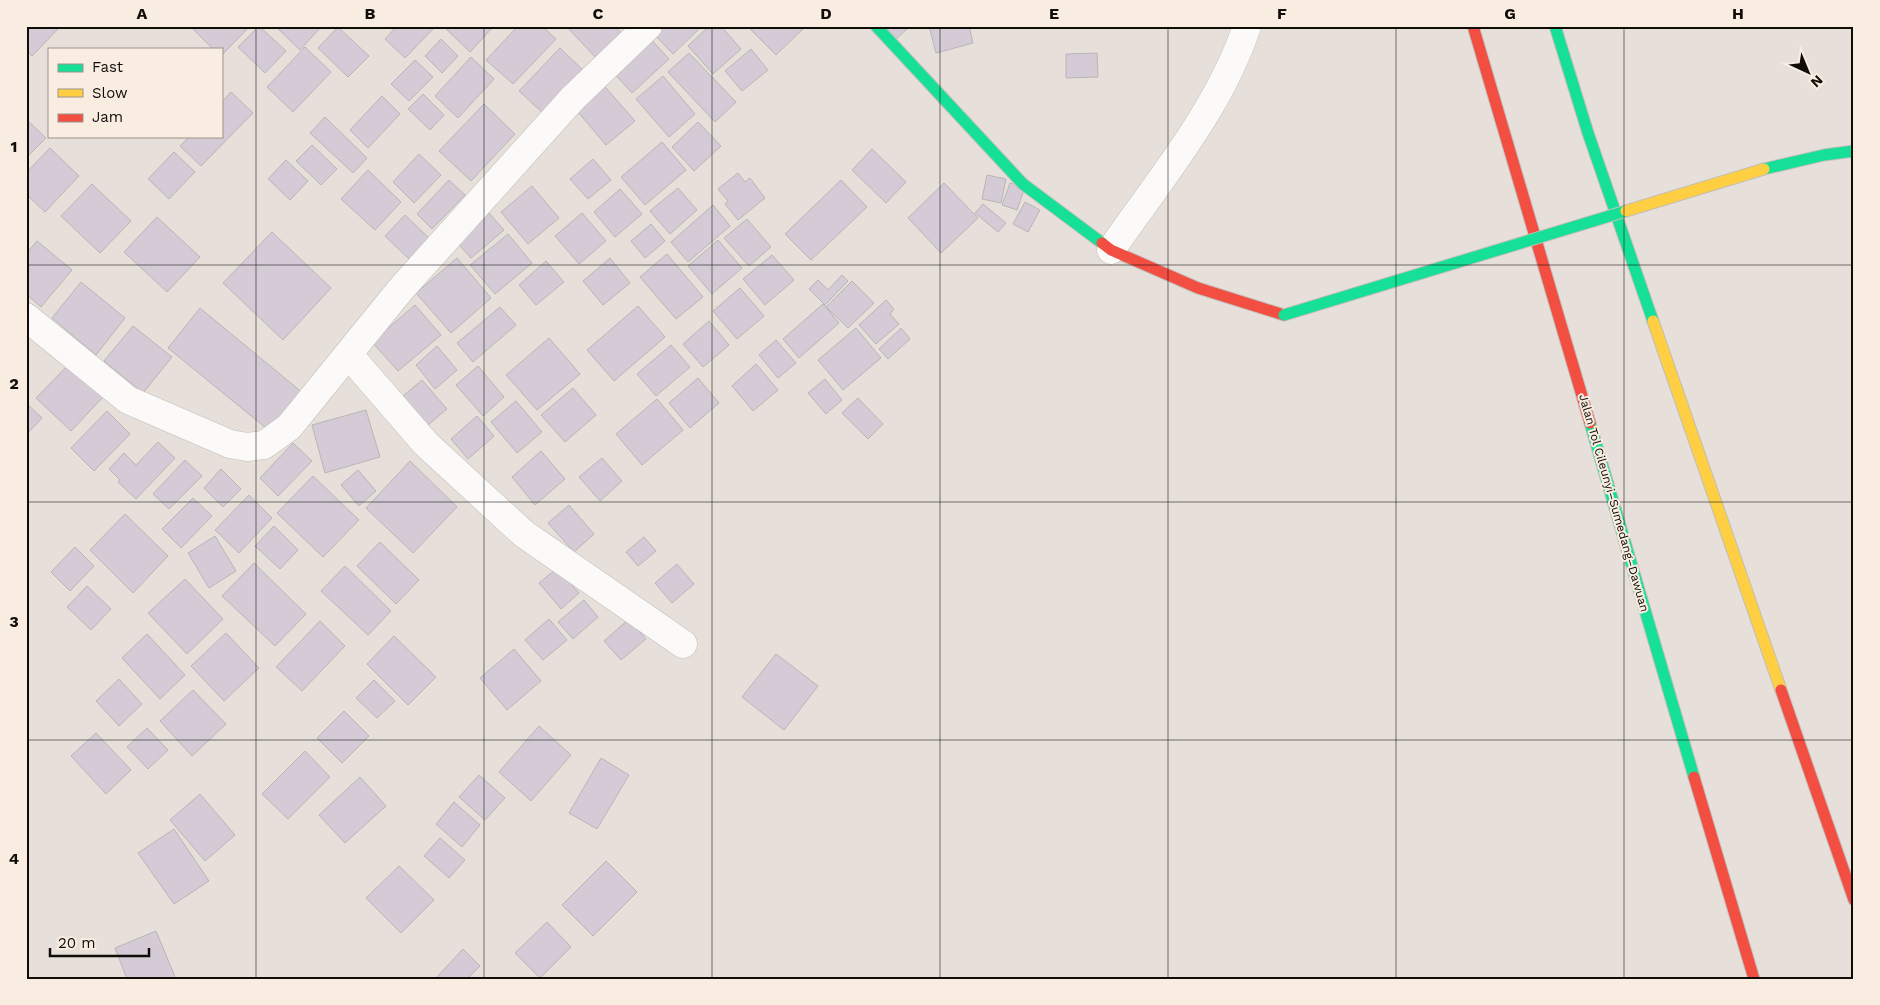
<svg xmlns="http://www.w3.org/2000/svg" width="1880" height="1005" font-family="'Work Sans',sans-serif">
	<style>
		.building { fill: #d5cbd7; stroke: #b9b5b5 }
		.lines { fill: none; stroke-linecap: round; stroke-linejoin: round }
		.street-casing { stroke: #c3beb9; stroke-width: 29 }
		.fast-casing { stroke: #c3beb9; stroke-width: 13 }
		.slow-casing { stroke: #c3beb9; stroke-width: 13 }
		.jam-casing { stroke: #c3beb9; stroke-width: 13 }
		.street { stroke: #fbfaf9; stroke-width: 28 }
		.fast { stroke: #16e098; stroke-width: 11 }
		.slow { stroke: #ffcf43; stroke-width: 11 }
		.jam { stroke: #f24e42; stroke-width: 11 }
		.fast-bridge-casing { stroke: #c3beb9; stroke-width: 13; stroke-linecap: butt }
		.slow-bridge-casing { stroke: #c3beb9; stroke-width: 13; stroke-linecap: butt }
		.fast-bridge { stroke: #16e098; stroke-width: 11 }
		.slow-bridge { stroke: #ffcf43; stroke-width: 11 }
		.grid { fill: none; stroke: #100c08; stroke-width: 1; stroke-opacity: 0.55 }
		.labels { text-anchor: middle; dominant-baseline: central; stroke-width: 4; stroke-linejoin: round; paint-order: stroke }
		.street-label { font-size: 12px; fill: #100c08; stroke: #f9ede2 }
		.neatline { fill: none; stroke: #100c08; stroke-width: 2 }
		.grid-label { font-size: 16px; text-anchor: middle; font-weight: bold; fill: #100c08 }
	</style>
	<rect width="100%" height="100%" fill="#e7e0da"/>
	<!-- building -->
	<g class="building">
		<polygon points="26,26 58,26 59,28 32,56 26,50"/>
		<polygon points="190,26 248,26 249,27 221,56 221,49 213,49"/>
		<polygon points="259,26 286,51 265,73 238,47"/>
		<polygon points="275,26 322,26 300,50"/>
		<polygon points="397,26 430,26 433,29 405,58 385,39"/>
		<polygon points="443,26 494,26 470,52"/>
		<polygon points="518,26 542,26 556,39 513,84 486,60"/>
		<polygon points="566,26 615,26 623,35 597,59"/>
		<polygon points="656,26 700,26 701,27 673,54 651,31"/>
		<polygon points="709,26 721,26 741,49 713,74 688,46"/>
		<polygon points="747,26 806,26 776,55"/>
		<polygon points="882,26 910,26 895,40"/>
		<polygon points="929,26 969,26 973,43 936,53"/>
		<polygon points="338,27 369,56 348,77 318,48"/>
		<polygon points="648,36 669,59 632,93 611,70"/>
		<polygon points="441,39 458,56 442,73 425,56"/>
		<polygon points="305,47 331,72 293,112 267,87"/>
		<polygon points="560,48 585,72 545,115 519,91"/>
		<polygon points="751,49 768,70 742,91 725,71"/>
		<polygon points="689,53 736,102 715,122 668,72"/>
		<polygon points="1097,53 1098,77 1066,78 1066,54"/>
		<polygon points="471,57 494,79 458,118 435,96"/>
		<polygon points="415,60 433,77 409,101 391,84"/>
		<polygon points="663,76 695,114 669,137 636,99"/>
		<polygon points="600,81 635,121 606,145 572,105"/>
		<polygon points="231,92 253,113 201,166 180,146 190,136 221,136 221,103"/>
		<polygon points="423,94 444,115 430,130 408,109"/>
		<polygon points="382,96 400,114 368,148 350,130"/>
		<polygon points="484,104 515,134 471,181 439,151"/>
		<polygon points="325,117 367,158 353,173 310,133"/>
		<polygon points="26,119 46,138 26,158"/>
		<polygon points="698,122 721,146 694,171 672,147"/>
		<polygon points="662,142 686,170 645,205 621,177"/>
		<polygon points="312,145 337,169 321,185 296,161"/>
		<polygon points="50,148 79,176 45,212 26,194 26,173"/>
		<polygon points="872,149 906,182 886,203 852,170"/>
		<polygon points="174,152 195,172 169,199 148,179"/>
		<polygon points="419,154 441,175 414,203 393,182"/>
		<polygon points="593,159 611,180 588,199 570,179"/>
		<polygon points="286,160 308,181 290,200 268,179"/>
		<polygon points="368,170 401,202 375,230 341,199"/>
		<polygon points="738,173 745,182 750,178 765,198 738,220 725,204 728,201 718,189"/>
		<polygon points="987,175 1006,179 1001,203 982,199"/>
		<polygon points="449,180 465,195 432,229 417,214"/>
		<polygon points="841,180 867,207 811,260 785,234"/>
		<polygon points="944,183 978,218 941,253 908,218"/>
		<polygon points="1010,183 1025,187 1017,210 1002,205"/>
		<polygon points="92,184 131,221 100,253 61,216"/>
		<polygon points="532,186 559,218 528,244 501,212"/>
		<polygon points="678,188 697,210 670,234 650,211"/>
		<polygon points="620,189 642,214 615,237 594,212"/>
		<polygon points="1025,202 1040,210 1028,232 1013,224"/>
		<polygon points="983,204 1006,223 998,232 975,213"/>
		<polygon points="713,205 730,226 688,262 671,242"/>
		<polygon points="487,211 504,230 471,258 454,239"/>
		<polygon points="582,213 606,241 579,264 555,236"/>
		<polygon points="405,215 430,239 410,260 385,236"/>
		<polygon points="157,217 200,257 167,292 124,252"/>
		<polygon points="747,219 771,247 749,266 724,238"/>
		<polygon points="651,224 665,241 645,258 631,241"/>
		<polygon points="272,232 331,288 283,340 223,283"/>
		<polygon points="508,234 532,263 495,294 470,265"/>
		<polygon points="718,240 742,268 712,294 688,266"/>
		<polygon points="37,241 72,270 41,307 26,294 26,254"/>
		<polygon points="667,254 703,297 676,319 640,277"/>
		<polygon points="772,255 794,280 765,305 743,279"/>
		<polygon points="457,258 491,298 451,333 416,293"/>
		<polygon points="610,258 630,283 603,305 583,281"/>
		<polygon points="546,261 564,282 536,305 519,285"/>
		<polygon points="842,275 848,281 825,305 809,289 818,280 828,290"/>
		<polygon points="852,281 874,303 848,328 826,307"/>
		<polygon points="81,282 125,318 96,355 52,318"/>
		<polygon points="740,288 764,316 737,339 713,311"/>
		<polygon points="886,300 894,309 890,314 899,324 876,344 859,325"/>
		<polygon points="823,304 839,323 799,358 783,339"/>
		<polygon points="415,305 441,335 398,371 372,342"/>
		<polygon points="638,306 665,337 614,381 587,350"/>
		<polygon points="500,307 516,325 473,362 457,343"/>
		<polygon points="200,308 304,394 272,433 168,348"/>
		<polygon points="709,321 729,345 703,367 683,344"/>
		<polygon points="133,326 172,357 143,393 104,361"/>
		<polygon points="856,328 881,358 843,390 818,360"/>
		<polygon points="901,328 910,339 888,359 879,349"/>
		<polygon points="549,338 580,374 537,410 506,375"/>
		<polygon points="776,340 796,363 778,378 759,355"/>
		<polygon points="671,345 690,367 656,396 637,374"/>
		<polygon points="437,346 457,370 435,389 416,365"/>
		<polygon points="71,362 105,395 71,431 36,398"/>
		<polygon points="756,364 778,390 753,411 732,386"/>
		<polygon points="478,366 504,397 483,416 456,385"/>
		<polygon points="698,378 719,403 690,428 669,403"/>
		<polygon points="825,379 842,400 826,414 808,393"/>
		<polygon points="422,380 447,409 422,430 397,401"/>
		<polygon points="573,388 596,415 565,442 541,415"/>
		<polygon points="858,398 883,424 868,439 842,413"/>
		<polygon points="657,399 683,430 642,465 616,434"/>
		<polygon points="516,401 542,432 517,453 491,422"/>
		<polygon points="26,403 42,418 26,435"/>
		<polygon points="366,410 380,457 325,473 312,425"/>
		<polygon points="107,411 130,434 94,471 71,448"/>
		<polygon points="477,416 494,436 468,459 451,439"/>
		<polygon points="158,442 175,458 136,499 118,482 120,480 109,469 124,453 136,465"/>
		<polygon points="293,443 312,461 278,496 260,478"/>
		<polygon points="541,451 565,479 535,505 512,477"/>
		<polygon points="602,458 622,481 600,501 579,477"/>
		<polygon points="185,460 202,476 169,509 153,494"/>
		<polygon points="410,461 457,507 413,553 366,508"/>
		<polygon points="221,469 241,489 223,507 204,488"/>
		<polygon points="358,470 376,491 359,506 341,485"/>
		<polygon points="313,476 359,520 323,557 277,513"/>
		<polygon points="249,495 272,518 239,553 215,530"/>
		<polygon points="193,498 212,516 181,548 162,529"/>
		<polygon points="569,505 594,534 574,552 548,523"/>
		<polygon points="125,514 168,556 133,593 90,550"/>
		<polygon points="274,526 298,550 280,569 255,546"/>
		<polygon points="215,536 236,571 209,588 188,553"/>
		<polygon points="644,537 656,551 638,566 626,552"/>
		<polygon points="380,542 419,580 396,604 357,566"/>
		<polygon points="75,547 94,566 70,591 51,572"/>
		<polygon points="254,563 306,614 275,646 222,596"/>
		<polygon points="677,564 694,584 672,603 655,583"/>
		<polygon points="345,566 391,611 368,635 321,591"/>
		<polygon points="557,568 579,593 561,609 539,583"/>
		<polygon points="185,579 223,619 187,654 148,613"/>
		<polygon points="87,586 111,609 91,630 67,607"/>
		<polygon points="584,600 598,617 573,639 558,622"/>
		<polygon points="549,619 567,640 543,660 525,640"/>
		<polygon points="629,619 646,639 621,660 604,641"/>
		<polygon points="320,621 345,646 302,691 276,667"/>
		<polygon points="226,633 259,668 224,701 191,666"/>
		<polygon points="147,634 185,675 160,699 122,658"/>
		<polygon points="394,636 436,677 408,705 367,664"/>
		<polygon points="514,649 541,681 507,710 480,678"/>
		<polygon points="776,654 818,686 784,730 742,697"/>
		<polygon points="119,679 142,704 119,726 96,701"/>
		<polygon points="374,680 395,701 377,718 356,698"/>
		<polygon points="193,690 226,724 192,756 160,721"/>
		<polygon points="344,711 369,736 342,763 317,738"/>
		<polygon points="539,726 571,755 531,801 499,772"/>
		<polygon points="147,728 168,750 148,769 127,747"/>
		<polygon points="96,733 131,770 106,794 71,756"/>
		<polygon points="305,751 330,777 288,819 262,794"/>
		<polygon points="601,758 629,775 597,829 569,813"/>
		<polygon points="479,775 505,798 485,820 459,797"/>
		<polygon points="360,777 386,806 345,843 319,815"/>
		<polygon points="200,794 235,835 205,861 170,820"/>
		<polygon points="454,802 480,825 462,847 436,824"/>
		<polygon points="174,829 209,881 174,904 138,853"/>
		<polygon points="440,838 465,860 449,878 424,856"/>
		<polygon points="606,861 637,892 593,936 562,905"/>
		<polygon points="399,866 434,900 401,933 366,898"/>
		<polygon points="547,922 571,947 540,978 515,953"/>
		<polygon points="156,931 176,979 127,979 115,948"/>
		<polygon points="463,949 480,966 467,979 435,979"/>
	</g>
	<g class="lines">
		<defs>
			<g id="street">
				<path d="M 1111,250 C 1160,179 1220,108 1247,26"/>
				<polyline points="26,317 128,400 230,444 247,447 264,445 289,427 401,289 573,98 648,26"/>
				<polyline points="349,355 426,444 524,534 683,644"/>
			</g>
			<g id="fast">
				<polyline points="876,26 1023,184 1102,243"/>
				<polyline points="1555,26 1588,133 1653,321"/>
				<polyline points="1764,169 1824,155 1854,151"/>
				<polyline points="1590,423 1694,777"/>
			</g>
			<polyline id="slow" points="1653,321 1781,690"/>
			<g id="jam">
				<polyline points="1473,26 1590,423"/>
				<polyline points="1102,243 1111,250 1198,288 1284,315"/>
				<polyline points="1781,690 1854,900"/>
				<polyline points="1694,777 1754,979"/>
			</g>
		</defs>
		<!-- street casing -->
		<use href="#street" class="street-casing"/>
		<!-- fast casing -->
		<use href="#fast" class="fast-casing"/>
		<!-- slow casing -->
		<use href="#slow" class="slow-casing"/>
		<!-- jam casing -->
		<use href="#jam" class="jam-casing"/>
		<!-- street -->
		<use href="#street" class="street"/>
		<!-- fast -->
		<use href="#fast" class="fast"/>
		<!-- slow -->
		<use href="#slow" class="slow"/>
		<!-- jam -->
		<use href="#jam" class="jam"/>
		<defs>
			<polyline id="fast-bridge" points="1284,315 1626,211"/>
			<polyline id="slow-bridge" points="1626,211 1764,169"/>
		</defs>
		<!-- fast-bridge casing -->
		<use href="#fast-bridge" class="fast-bridge-casing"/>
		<!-- slow-bridge casing -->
		<use href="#slow-bridge" class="slow-bridge-casing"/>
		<!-- fast-bridge -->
		<use href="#fast-bridge" class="fast-bridge"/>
		<!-- slow-bridge -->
		<use href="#slow-bridge" class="slow-bridge"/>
	</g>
	<!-- grid -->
	<path class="grid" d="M 256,26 L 256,979M 484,26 L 484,979M 712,26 L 712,979M 940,26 L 940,979M 1168,26 L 1168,979M 1396,26 L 1396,979M 1624,26 L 1624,979M 26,265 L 1854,265M 26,502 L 1854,502M 26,740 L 1854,740"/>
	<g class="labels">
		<!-- street labels -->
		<g class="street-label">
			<text transform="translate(1614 503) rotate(74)">Jalan Tol Cileunyi–Sumedang–Dawuan</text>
		</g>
	</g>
	<!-- border -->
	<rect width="1880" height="1005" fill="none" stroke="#f9ede2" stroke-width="55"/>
	<!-- legend -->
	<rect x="48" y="48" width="175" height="90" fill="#f9ede2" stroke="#9c938b"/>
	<rect x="58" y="64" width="25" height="8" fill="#16e098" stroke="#9c938b"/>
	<text x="92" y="72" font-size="15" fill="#100c08">Fast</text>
	<rect x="58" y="89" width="25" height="8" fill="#ffcf43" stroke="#9c938b"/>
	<text x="92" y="98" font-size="15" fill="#100c08">Slow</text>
	<rect x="58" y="114" width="25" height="8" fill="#f24e42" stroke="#9c938b"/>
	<text x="92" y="122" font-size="15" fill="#100c08">Jam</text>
	<!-- north arrow -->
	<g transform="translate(1808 72) rotate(136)" stroke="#f9ede2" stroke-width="4" paint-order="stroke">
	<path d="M0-4L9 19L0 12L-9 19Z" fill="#100c08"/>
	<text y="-8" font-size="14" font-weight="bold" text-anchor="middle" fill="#100c08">N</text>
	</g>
	<!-- scale -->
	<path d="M50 948v8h99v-8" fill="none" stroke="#100c08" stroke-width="2.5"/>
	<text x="58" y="948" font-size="15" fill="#100c08" stroke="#f9ede2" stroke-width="4" paint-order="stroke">20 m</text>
	<rect x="28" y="28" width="1824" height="950" class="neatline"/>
	<g class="grid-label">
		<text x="142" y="19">A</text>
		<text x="370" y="19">B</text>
		<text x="598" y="19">C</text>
		<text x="826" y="19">D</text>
		<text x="1054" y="19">E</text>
		<text x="1282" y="19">F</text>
		<text x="1510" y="19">G</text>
		<text x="1738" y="19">H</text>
		<text x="14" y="152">1</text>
		<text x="14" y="389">2</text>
		<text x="14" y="627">3</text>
		<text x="14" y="864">4</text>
	</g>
</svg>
